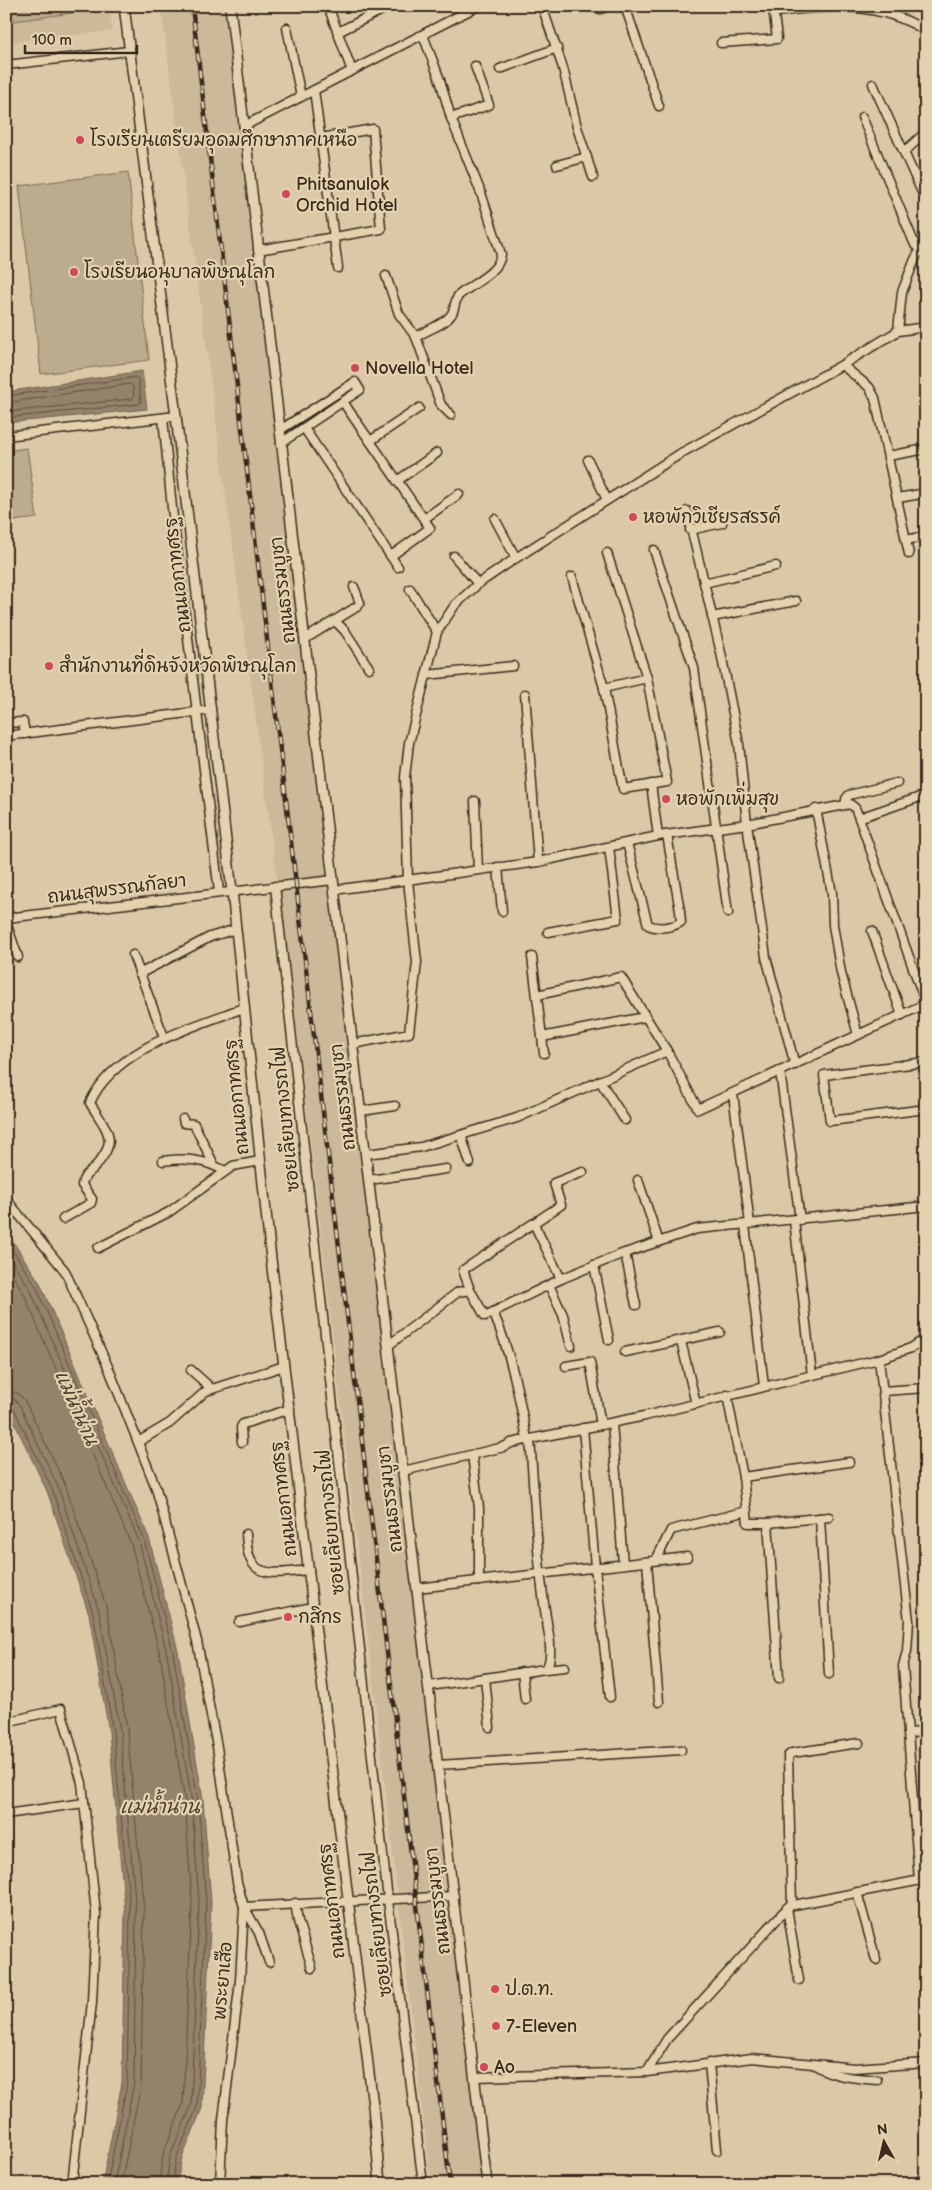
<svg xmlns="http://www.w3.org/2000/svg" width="932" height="2190" font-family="'Balsamiq Sans','Playpen Sans Thai',sans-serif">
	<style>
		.built { fill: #cbb999 }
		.green { fill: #bcab8d; stroke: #7c6a56 }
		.water { fill: #94836b; stroke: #705f4c }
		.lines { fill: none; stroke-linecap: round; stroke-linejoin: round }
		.shore { stroke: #5f4e3d; stroke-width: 1 }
		.minor-casing { stroke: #3b2a1e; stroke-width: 11 }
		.major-casing { stroke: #3b2a1e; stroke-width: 12 }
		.minor { stroke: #e4d2af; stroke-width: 8 }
		.major { stroke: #e4d2af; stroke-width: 9 }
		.rail-casing { stroke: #3b2a1e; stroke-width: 4.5 }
		.rail { stroke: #e4d2af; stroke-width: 2.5; stroke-dasharray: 8; stroke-linecap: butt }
		.poi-dot { fill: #d1495b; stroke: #e4d2af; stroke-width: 2 }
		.labels { text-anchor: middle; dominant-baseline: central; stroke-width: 4.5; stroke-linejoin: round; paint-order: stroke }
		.poi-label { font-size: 18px; fill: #3b2a1e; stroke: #e4d2af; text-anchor: start }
		.street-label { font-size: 18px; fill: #3b2a1e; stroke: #e4d2af }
		.water-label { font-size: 19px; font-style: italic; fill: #514031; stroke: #e4d2af }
	</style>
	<rect width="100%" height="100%" fill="#dac8a6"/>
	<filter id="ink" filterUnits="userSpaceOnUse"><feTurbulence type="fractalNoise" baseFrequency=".02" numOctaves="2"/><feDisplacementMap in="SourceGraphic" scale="10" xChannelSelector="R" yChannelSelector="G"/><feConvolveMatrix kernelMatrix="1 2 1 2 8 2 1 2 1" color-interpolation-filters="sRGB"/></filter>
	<g filter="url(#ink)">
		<!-- built -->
		<g class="built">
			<polygon points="6,6 109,6 112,31 6,42"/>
			<polygon points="161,6 226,6 482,2184 431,2184 301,1060"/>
		</g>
		<!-- green -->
		<g class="green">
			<polygon points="12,6 101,6 101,9 14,21"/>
			<polygon points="128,172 149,360 41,374 19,186"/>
			<polygon points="27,448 37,518 6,522 6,451"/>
		</g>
		<!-- water -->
		<g class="water">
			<polygon points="142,371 147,409 6,423 6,392"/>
			<polygon points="6,1231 40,1283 149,1538 178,1651 203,1800 211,1902 202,2108 181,2161 177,2184 102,2184 122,2083 125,1911 109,1732 89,1614 47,1491 6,1405"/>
		</g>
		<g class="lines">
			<!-- shore -->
			<g class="shore">
				<polyline points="6,396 136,377 138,379 141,402 139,404 6,418"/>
				<polyline points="6,403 130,384 133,386 134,396 132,399 6,412"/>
				<polyline points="6,1240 36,1286 144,1539 173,1652 198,1801 206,1902 197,2107 176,2159 172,2184"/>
				<polyline points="6,1252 30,1289 139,1541 167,1654 192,1802 199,1902 191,2106 170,2157 166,2184"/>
				<polyline points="6,1265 23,1292 131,1544 160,1655 185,1802 192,1902 183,2104 163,2155 159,2184"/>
				<polyline points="6,1390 17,1393 24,1399 65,1484 107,1609 127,1729 144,1911 141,2084 121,2184"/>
				<polyline points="6,1398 14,1399 19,1404 58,1487 99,1611 120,1730 136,1911 134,2083 114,2184"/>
				<polyline points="6,1404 13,1407 52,1489 93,1613 113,1731 130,1911 127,2083 107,2184"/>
			</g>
			<defs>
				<g id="minor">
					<polyline points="328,6 352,71"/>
					<polyline points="542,6 563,68 577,127 593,177"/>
					<polyline points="597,6 600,9 608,6"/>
					<polyline points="625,6 659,106"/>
					<path d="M 773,12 C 828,6 877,0 926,31"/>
					<polyline points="287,28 301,97"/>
					<polyline points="338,32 390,6"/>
					<path d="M 423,35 L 440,80 L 451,118 L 481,193 L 501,254 C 500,273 471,284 458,296 C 454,303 455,310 451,315 C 444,325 426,330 416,337 L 441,405 L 451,415"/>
					<polyline points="721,43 777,39 773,6"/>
					<polyline points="6,65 129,51"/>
					<polyline points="500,69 557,48"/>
					<polyline points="873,84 926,201"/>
					<polyline points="314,90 338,268"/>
					<polyline points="862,117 915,245 921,250"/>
					<polyline points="451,118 489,105 475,66"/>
					<polyline points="244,126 478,6"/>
					<polyline points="904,152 926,132"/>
					<polyline points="557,165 587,157"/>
					<polyline points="258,250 381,229 373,129 321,138"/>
					<polyline points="386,276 399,314 416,337"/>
					<polyline points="898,331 902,292 915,259 926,241"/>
					<polyline points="842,365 869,387 875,398 909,554"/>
					<polyline points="343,402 430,528 391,556"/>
					<polyline points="163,418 172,508 219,892"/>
					<polyline points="304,428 398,567"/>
					<polyline points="280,430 355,382 360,390 281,443"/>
					<polyline points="6,436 176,416"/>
					<polyline points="370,441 419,408"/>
					<polyline points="888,456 926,449"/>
					<polyline points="588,460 607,500"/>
					<polyline points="397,481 437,453"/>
					<polyline points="898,498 926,493"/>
					<polyline points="687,511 721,653 739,744 747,824 766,957 795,1065"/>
					<polyline points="424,519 459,494"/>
					<polyline points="495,519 516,558"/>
					<polyline points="690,530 722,523"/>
					<polyline points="906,540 926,536"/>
					<polyline points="654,550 694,668 728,913"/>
					<polyline points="454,556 478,584"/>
					<polyline points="572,577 604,688 623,789 667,782 647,678 607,553"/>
					<polyline points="704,583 776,566"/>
					<polyline points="410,589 437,632"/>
					<polyline points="712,617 796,601"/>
					<polyline points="335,621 345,631 369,668"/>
					<polyline points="305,639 358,606 360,603 354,587"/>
					<polyline points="427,675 513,666"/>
					<polyline points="604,688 647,678"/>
					<polyline points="525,694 538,862"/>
					<polyline points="926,718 926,726"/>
					<polyline points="6,723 23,722 25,734"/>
					<polyline points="6,736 211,710"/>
					<polyline points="651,784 658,836"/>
					<polyline points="475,801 478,870"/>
					<polyline points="846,804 846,799 849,795 897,783"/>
					<polyline points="816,809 832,893 833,925 841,973 858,1035"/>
					<polyline points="859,818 926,795"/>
					<path d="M 627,843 L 648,925 C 657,929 672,928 681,922 L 680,911 L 667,835"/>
					<polyline points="498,867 502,911"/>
					<polyline points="275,886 388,1900 423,2184"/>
					<polyline points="334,890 538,862 658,836 747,824 850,804 855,808 859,818 926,1004"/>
					<polyline points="6,918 333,880"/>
					<polyline points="6,922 18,957"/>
					<polyline points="872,931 902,1015"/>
					<polyline points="548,932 618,919 609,847"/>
					<polyline points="133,955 164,1037"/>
					<polyline points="532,957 544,1053"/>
					<polyline points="139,974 210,937 236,929"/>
					<polyline points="537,995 621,977 667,1051"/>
					<polyline points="542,1037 645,1017"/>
					<polyline points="353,1044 409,1033 417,962 408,881 405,777 409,743 437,632 455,605 478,584 516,558 683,452 842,365 898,331 926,327"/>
					<polyline points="926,1062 824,1075 830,1121 926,1109"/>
					<polyline points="780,1071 800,1220"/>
					<polyline points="600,1081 625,1120"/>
					<polyline points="733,1094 750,1224"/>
					<polyline points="361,1111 395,1106"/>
					<polyline points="183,1119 184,1123 194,1124 214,1165"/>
					<polyline points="461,1135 470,1163"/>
					<polyline points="366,1154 421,1147 517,1118 667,1051 698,1109 925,1004"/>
					<path d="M 163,1161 C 187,1158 203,1159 225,1171"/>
					<polyline points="369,1180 446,1169"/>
					<polyline points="638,1180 659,1242"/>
					<polyline points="6,1199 65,1271 109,1369 156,1488 197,1641 217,1747 237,1882 244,1907 259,1933 269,1962"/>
					<path d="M 63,1219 L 91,1203 L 92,1199 L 82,1185 C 83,1177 87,1174 93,1169 C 120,1140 108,1132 90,1103 C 113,1049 193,1027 243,1008"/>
					<polyline points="794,1220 812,1375"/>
					<polyline points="534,1224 561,1279"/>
					<polyline points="745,1225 764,1386"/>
					<polyline points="98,1248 169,1212 233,1166 260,1161"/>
					<polyline points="625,1253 636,1305"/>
					<polyline points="594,1265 609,1340"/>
					<polyline points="549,1285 563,1315 571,1346"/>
					<polyline points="470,1290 463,1270 561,1205 554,1183 583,1172"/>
					<path d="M 493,1312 C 511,1353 519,1396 527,1439"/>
					<polyline points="681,1341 696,1404"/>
					<polyline points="389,1345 458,1292 470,1290 485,1316 561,1279 619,1255 697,1229 926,1206"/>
					<polyline points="625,1352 720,1332"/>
					<polyline points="879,1359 911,1348 926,1338"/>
					<polyline points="566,1366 590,1362 601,1425"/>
					<polyline points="191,1370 212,1389"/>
					<polyline points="883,1391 926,1388"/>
					<polyline points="727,1395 743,1477 748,1523 768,1523 829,1517"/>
					<polyline points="612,1423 623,1564"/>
					<polyline points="583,1428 595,1567 610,1697"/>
					<polyline points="138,1442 170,1423 206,1391 284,1366"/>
					<polyline points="242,1442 241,1427 243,1424 290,1409"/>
					<polyline points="472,1455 479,1508 479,1581"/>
					<polyline points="403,1471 504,1447 511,1443 645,1416 879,1359 909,1621 907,1651 903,1666 919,1880"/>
					<polyline points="743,1477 849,1462"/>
					<polyline points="820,1518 829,1674"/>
					<polyline points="768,1523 779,1678"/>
					<path d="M 246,1534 C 247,1544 247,1557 254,1565 C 264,1578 295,1571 309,1570"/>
					<polyline points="656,1560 671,1530 747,1511"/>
					<polyline points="647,1562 659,1702"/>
					<polyline points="417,1588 687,1557"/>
					<polyline points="239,1622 313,1607"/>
					<polyline points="545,1669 565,1667"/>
					<polyline points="522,1672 525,1699"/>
					<polyline points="429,1686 485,1678"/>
					<polyline points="6,1722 61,1709 82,1783 96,1913 92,2002 72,2184"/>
					<path d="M 490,1727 L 485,1678 L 545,1669 C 553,1662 550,1639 548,1629 C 537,1566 535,1502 530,1439"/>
					<polyline points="908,1733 926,1732"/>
					<polyline points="438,1765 681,1750"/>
					<polyline points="6,1814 84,1803"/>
					<polyline points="857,1892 876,1960"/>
					<polyline points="295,1903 298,1921 312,1968"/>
					<polyline points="792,1905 788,1756 792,1753 859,1743"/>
					<polyline points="787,1908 799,1980"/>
					<polyline points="709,2063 717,2150"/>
					<path d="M 815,2065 C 833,2077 856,2078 877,2080"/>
					<polyline points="647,2072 667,2039 789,1906 926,1879"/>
					<polyline points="475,2077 647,2072 752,2058 854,2068 926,2063"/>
					<polyline points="220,2184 223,2120 240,1981 244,1907 454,1896"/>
					<polyline points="907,2184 926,2180"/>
				</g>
				<g id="major">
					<polyline points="124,6 176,416 232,891 271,1259 373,2106 380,2184"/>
					<polyline points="230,6 487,2184"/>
				</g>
			</defs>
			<!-- minor casing -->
			<use href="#minor" class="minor-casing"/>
			<!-- major casing -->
			<use href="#major" class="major-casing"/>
			<!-- minor -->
			<use href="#minor" class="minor"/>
			<!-- major -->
			<use href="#major" class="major"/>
			<defs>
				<polyline id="rail" points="192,6 450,2184"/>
			</defs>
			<!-- rail casing -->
			<use href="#rail" class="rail-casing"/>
			<!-- rail -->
			<use href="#rail" class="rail"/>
		</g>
	</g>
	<!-- markers -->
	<g class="poi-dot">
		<circle cx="80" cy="140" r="5"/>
		<circle cx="286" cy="194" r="5"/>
		<circle cx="74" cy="272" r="5"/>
		<circle cx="355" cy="368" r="5"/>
		<circle cx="633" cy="517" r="5"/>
		<circle cx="49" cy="666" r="5"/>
		<circle cx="666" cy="799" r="5"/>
		<circle cx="288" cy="1617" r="5"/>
		<circle cx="495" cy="1989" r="5"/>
		<circle cx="496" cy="2026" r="5"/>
		<circle cx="484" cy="2067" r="5"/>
	</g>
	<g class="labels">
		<!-- poi labels -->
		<g class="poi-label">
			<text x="90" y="140">โรงเรียนเตรียมอุดมศึกษาภาคเหนือ</text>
			<text x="296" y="184">Phitsanulok<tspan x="296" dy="21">Orchid Hotel</tspan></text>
			<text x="84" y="272">โรงเรียนอนุบาลพิษณุโลก</text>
			<text x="365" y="368">Novella Hotel</text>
			<text x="643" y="517">หอพักวิเชียรสรรค์</text>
			<text x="59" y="666">สำนักงานที่ดินจังหวัดพิษณุโลก</text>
			<text x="676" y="799">หอพักเพิ่มสุข</text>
			<text x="298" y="1617">กสิกร</text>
			<text x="505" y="1989">ป.ต.ท.</text>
			<text x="506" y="2026">7-Eleven</text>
			<text x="494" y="2067">Ao</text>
		</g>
		<!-- street labels -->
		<g class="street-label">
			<text transform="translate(178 575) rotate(-97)">ถนนเอกาทศรฐ</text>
			<text transform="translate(283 590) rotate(-97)">ถนนธรรมบูชา</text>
			<text transform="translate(117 889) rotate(-7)">ถนนสุพรรณกัลยา</text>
			<text transform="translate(237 1097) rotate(-96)">ถนนเอกาทศรฐ</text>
			<text transform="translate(343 1097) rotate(-97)">ถนนธรรมบูชา</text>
			<text transform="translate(286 1119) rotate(-96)">ซอยเลียบทางรถไฟ</text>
			<text transform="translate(284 1499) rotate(-97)">ถนนเอกาทศรฐ</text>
			<text transform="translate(390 1499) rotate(-97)">ถนนธรรมบูชา</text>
			<text transform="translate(331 1522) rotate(-96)">ซอยเลียบทางรถไฟ</text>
			<text transform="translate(332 1901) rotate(-97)">ถนนเอกาทศรฐ</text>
			<text transform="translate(438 1901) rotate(-97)">ถนนธรรมบูชา</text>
			<text transform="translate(377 1924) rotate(-97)">ซอยเลียบทางรถไฟ</text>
			<text transform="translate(223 1981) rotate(-85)">พระยาเสือ</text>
		</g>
		<!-- water labels -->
		<g class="water-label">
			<text transform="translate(76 1408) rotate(66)">แม่น้ำน่าน</text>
			<text x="160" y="1807">แม่น้ำน่าน</text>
		</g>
	</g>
	<!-- margin -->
	<rect width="932" height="2190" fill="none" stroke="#e4d2af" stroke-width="25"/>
	<rect x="12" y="12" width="907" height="2165" fill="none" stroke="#3b2a1e" stroke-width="2" filter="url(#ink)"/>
	<!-- north arrow -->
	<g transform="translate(884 2142) rotate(352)" stroke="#e4d2af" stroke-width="4" paint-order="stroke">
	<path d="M0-4L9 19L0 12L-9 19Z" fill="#3b2a1e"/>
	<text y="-8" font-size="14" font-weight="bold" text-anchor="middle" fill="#3b2a1e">N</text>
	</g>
	<!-- scale -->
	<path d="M25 45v8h112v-8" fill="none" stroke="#3b2a1e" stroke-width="2.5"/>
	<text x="32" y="45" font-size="15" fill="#3b2a1e" stroke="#e4d2af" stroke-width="4" paint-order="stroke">100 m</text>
</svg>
